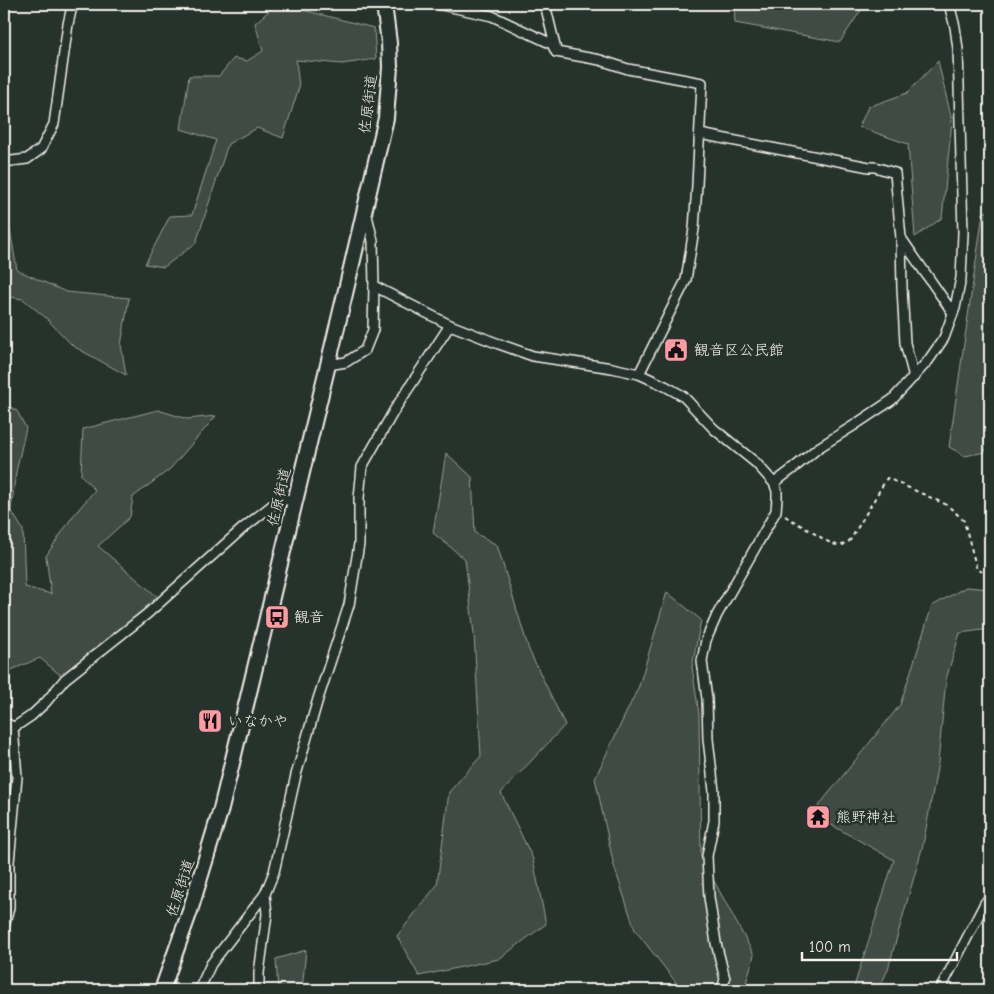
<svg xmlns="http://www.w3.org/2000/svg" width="994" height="994" font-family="'Comic Neue','Klee One',sans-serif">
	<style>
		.green { fill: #414b45; stroke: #9a9e96 }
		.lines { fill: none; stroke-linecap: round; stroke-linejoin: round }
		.minor-casing { stroke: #f4f1e8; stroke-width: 12 }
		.trunk-casing { stroke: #f4f1e8; stroke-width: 18 }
		.path { stroke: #f4f1e8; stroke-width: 2; stroke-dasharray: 4 4; stroke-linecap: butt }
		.minor { stroke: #26332d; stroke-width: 9 }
		.trunk { stroke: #26332d; stroke-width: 14 }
		.labels { text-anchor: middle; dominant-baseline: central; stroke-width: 5; stroke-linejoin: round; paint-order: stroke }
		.street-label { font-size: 15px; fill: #f4f1e8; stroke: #26332d }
		.poi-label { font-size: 15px; fill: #f4f1e8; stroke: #26332d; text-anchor: start }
	</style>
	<rect width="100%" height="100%" fill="#26332d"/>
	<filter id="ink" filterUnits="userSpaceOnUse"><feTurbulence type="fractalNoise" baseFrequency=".02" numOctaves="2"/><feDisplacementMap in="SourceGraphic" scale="10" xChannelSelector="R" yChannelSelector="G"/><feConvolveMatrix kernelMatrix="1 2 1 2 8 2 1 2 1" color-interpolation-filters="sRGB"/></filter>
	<g filter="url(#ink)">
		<!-- green -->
		<g class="green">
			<polygon points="277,4 294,4 299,9 374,28 376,59 342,64 296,60 299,87 283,138 257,128 228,144 196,243 164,267 145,264 170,216 192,215 216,140 181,129 189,76 219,76 234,58 247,61 263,51 255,23"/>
			<polygon points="734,4 865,4 840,42 735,23"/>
			<polygon points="938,61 952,121 942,218 915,237 908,144 859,127 868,107 907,93"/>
			<polygon points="990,210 990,434 985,452 965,456 949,447 983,213"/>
			<polygon points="4,222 9,224 17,270 66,292 129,298 121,345 126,375 73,346 46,318 23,299 4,296"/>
			<polygon points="4,403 17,411 26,428 16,472 11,510 23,530 25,587 51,594 46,556 73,516 95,490 81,475 83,429 158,410 187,419 216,416 170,469 133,497 130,517 98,546 161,600 65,679 40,658 4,673"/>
			<polygon points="446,453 472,477 475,533 497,545 529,650 565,725 501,793 533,859 546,924 499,959 419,976 397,936 437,885 449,792 481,756 474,634 465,559 433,533"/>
			<polygon points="966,587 990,589 990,629 960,633 946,679 938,763 923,845 888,969 879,990 853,990 894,860 812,814 900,705 932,606"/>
			<polygon points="667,592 701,620 692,667 699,714 701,857 754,955 744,990 682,990 635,930 614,866 595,778 639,686"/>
			<polygon points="306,950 302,990 278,990 276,959"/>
		</g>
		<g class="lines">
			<defs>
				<g id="minor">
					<polyline points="437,4 492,16 552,44 556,52"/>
					<polyline points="545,4 556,50"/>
					<polyline points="556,52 600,60 628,69 702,83 697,185 694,229 686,280 639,374"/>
					<polyline points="700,134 869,167 875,167 895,173 901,238 902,288 905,343 914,377"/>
					<polyline points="4,162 27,159 41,149 54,124 68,24 71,11 74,4"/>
					<polyline points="901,238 953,313"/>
					<polyline points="374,286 450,325 499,344 533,356 612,368 639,374 665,386 683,396 714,429 756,463 774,483 777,491 777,498 776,511 717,615 706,640 702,661 707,699 708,739 714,791 714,821 707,856 709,897 716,943 725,979 722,990"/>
					<polyline points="328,365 346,362 365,350 373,330 374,286 373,241 366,211"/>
					<polyline points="774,483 790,471 818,448 853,426 892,400 928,361 944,338 955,308 961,278 963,233 958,49 955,27 949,4"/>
					<polyline points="4,722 13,727"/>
					<polyline points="4,734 31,716 46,702 65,679 147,614 242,529 275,503 296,497"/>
					<polyline points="4,927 9,908 9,862 17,777 13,727"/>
					<polyline points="199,990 211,964 265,894 274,872 296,775 318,699 349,605 359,544 359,498 362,467 395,409 450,325"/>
					<polyline points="259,990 259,973 267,914 265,894"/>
					<polyline points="940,990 985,903 990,897"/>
				</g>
				<polyline id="trunk" points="162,990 190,911 221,809 345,294 386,118 390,67 389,43 384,4"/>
			</defs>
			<!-- minor casing -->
			<use href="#minor" class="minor-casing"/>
			<!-- trunk casing -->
			<use href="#trunk" class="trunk-casing"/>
			<!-- path -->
			<g class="path">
				<polyline points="53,4 62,7"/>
				<path d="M 785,516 L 832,544 C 841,546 845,546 851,539 L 887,478 L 945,504 L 954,511 L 964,521 L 977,570 L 990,574"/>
			</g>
			<!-- minor -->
			<use href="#minor" class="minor"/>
			<!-- trunk -->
			<use href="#trunk" class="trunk"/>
		</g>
	</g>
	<!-- icons -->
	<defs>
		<symbol id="civic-square" viewBox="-11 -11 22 22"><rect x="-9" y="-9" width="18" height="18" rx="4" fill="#ff9aa2" stroke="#26332d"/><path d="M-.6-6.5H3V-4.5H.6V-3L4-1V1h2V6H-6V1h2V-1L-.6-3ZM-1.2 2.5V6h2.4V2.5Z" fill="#111"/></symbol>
		<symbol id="bus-square" viewBox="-11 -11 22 22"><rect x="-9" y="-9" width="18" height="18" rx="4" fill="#ff9aa2" stroke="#26332d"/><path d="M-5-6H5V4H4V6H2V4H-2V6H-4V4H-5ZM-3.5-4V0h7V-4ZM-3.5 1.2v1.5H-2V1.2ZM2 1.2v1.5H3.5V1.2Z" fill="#111"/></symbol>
		<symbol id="restaurant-square" viewBox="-11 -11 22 22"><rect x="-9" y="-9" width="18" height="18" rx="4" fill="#ff9aa2" stroke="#26332d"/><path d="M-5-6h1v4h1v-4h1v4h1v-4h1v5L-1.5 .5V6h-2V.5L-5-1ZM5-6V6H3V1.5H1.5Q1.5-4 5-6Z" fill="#111"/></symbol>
		<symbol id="temple-square" viewBox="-11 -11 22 22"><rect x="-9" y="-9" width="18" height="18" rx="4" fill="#ff9aa2" stroke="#26332d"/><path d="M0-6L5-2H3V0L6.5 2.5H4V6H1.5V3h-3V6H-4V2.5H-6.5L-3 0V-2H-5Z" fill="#111"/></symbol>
	</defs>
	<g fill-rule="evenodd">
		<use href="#civic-square" x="662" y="336" width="28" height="28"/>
		<use href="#bus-square" x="263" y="603" width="28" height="28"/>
		<use href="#restaurant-square" x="196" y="707" width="28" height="28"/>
		<use href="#temple-square" x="804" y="803" width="28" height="28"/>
	</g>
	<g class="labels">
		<!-- street labels -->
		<g class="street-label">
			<text transform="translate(368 104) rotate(-83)">佐原街道</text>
			<text transform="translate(279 497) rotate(-77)">佐原街道</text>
			<text transform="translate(180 888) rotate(-72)">佐原街道</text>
		</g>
		<!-- poi labels -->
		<g class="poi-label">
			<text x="694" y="350">観音区公民館</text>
			<text x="294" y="617">観音</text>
			<text x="228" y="721">いなかや</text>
			<text x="836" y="817">熊野神社</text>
		</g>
	</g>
	<!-- margin -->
	<rect width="994" height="994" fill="none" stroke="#26332d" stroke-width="20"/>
	<rect x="10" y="10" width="974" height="974" fill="none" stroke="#f4f1e8" stroke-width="2" filter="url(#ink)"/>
	<!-- scale -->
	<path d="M802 952v8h155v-8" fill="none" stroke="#f4f1e8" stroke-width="2.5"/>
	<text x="809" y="952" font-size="15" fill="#f4f1e8" stroke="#26332d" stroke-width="4" paint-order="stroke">100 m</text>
</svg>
